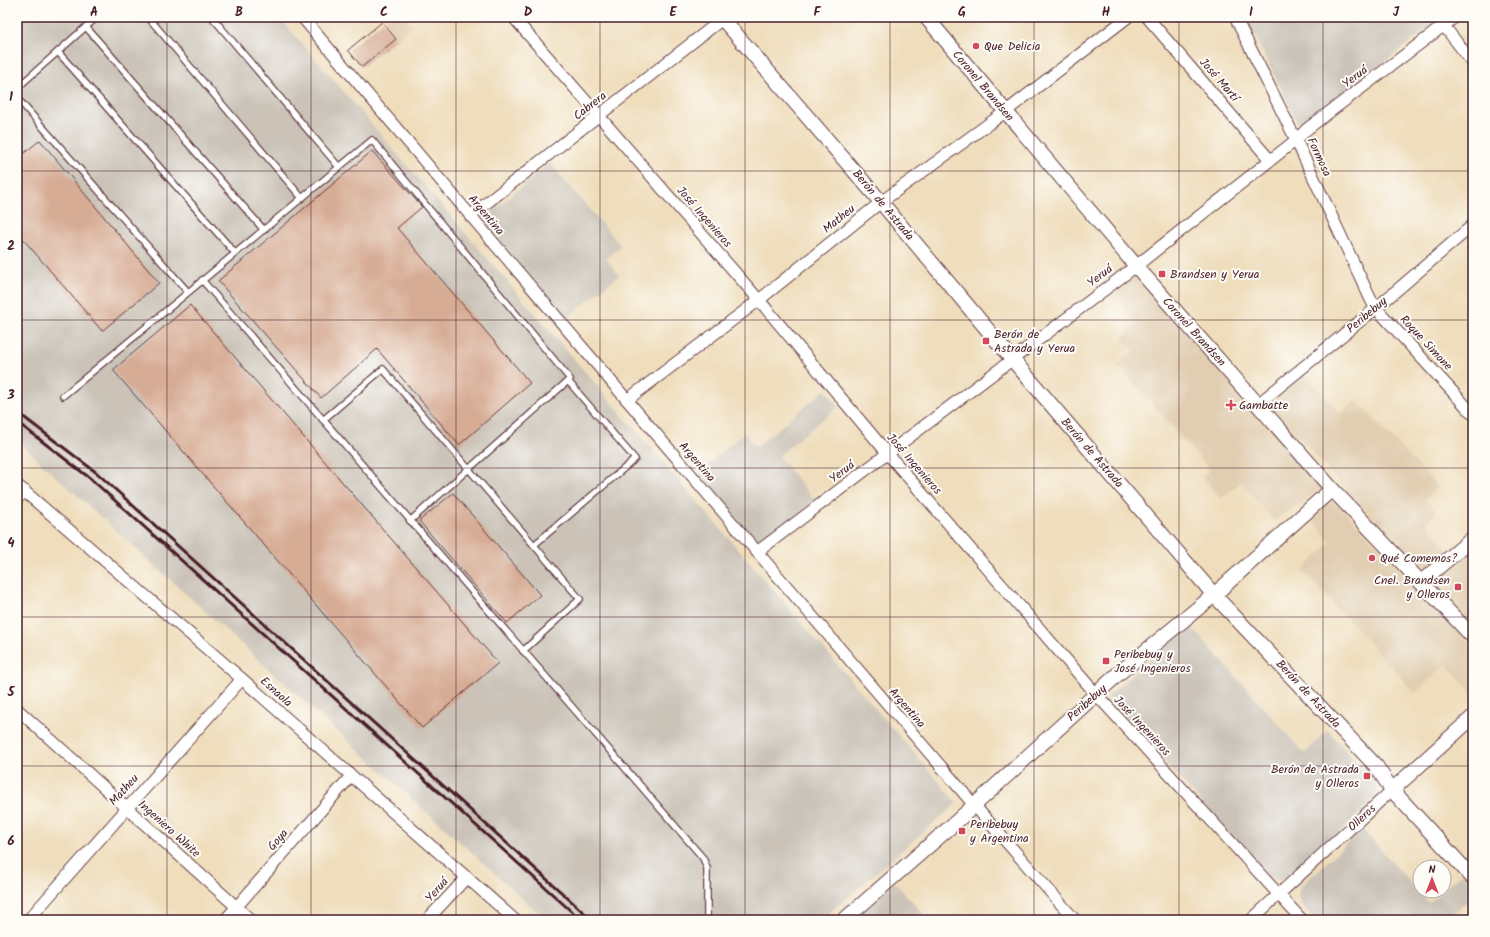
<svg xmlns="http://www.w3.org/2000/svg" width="1490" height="937" font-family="Kalam,sans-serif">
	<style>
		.built { fill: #e1cdb1 }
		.industrial { fill: #cbc3b8 }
		.building { fill: #d7ac94 }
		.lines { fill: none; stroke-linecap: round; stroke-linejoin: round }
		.service-casing { stroke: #633c41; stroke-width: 8 }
		.minor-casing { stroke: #633c41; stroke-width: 13 }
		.tertiary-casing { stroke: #633c41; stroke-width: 16 }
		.service { stroke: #fff; stroke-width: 5.5 }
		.minor { stroke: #fff; stroke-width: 11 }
		.tertiary { stroke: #fff; stroke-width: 14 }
		.rail { stroke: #4a1f2b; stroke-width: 3 }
		.grid { fill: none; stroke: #4a1f2b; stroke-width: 1; stroke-opacity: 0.55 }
		.poi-dot { fill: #d1495b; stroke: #fdfcf7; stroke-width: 1.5 }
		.labels { text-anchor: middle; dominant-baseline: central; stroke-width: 4; stroke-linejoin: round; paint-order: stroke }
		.poi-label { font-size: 12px; fill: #4a1f2b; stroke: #fdfcf7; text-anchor: start }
		.street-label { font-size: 12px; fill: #4a1f2b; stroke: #fdfcf7 }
		.neatline { fill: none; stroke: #4a1f2b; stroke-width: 1.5 }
		.grid-label { font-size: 13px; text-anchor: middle; font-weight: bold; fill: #4a1f2b }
	</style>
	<rect width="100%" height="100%" fill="#fdfcf7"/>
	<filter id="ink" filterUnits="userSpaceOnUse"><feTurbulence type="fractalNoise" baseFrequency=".025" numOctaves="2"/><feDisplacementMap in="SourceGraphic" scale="8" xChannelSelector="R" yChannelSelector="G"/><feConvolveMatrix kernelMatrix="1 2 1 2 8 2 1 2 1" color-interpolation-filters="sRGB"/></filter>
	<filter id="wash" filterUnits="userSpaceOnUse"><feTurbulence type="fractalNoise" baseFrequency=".012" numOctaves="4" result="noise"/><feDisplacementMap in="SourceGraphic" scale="16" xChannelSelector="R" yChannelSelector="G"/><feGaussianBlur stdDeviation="0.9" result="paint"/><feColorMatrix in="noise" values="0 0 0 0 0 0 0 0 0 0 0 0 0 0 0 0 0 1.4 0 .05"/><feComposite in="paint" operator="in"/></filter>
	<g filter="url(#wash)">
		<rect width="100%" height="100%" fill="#efddbb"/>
		<!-- built -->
		<g class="built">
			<polygon points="389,17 404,17 412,26 362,67 348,50"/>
			<polygon points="1131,278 1136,278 1139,280 1321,482 1322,488 1274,521 1241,482 1221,499 1202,477 1210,470 1118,365 1134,351 1122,337 1137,324 1113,296 1125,280"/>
			<polygon points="1304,374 1341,414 1356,400 1438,487 1425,499 1437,512 1426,522 1448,550 1428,567 1416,567 1272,408 1271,402"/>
			<polygon points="1329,501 1332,501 1339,505 1473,647 1473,695 1446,664 1415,693 1303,570 1331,542 1310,518"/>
			<polygon points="1473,546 1473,615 1466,621 1437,589 1434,584 1435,580 1437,576"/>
		</g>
		<!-- industrial -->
		<g class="industrial">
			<polygon points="17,17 279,17 957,803 821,920 546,920 17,441"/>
			<polygon points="1246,17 1443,17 1308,121 1299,123 1296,120"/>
			<polygon points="550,163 621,246 606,258 619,275 566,319 486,225 486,219 489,214"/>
			<polygon points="825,390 839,406 778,456 815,501 767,538 756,540 752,539 697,474 744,433 756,447"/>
			<polygon points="1189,624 1304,753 1328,730 1374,782 1378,791 1374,799 1293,878 1280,881 1268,876 1110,702 1108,697 1112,692"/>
			<polygon points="1362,829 1429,903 1442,891 1444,891 1444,889 1462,873 1473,885 1473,896 1446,920 1315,920 1300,903 1298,897 1299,888"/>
			<polygon points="894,882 929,920 852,920"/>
		</g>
		<g id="blocks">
			<!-- building -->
			<g class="building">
				<polygon points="382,22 396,39 362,67 348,50"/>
				<polygon points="40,140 159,283 102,331 17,232 17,159"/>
				<polygon points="372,151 422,207 397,228 530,383 459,445 377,349 321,398 218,281"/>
				<polygon points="190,305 498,663 422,728 113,370"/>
				<polygon points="453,493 540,595 507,623 419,521"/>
			</g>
		</g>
	</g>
	<g filter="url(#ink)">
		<use href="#blocks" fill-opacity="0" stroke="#633c41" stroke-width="1"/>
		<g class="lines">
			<defs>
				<g id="service">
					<polyline points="148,17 302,198"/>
					<polyline points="212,17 339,167"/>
					<polyline points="86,27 264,230"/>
					<polyline points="58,52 235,253"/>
					<polyline points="17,88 97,17"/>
					<polyline points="17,98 188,292"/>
					<polyline points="202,280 703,858 707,868 707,920"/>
					<polyline points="63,396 372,140 570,379 410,521"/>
					<polyline points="323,420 383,369 580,599 523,651"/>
					<polyline points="534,545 635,459 568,381"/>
				</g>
				<g id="minor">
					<polyline points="302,17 627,400 974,805 1075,920"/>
					<polyline points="513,17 759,300 888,454 1096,694 1302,920"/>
					<polyline points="1147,17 1270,160"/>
					<polyline points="1235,17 1296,140 1371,300 1376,308 1473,414"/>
					<polyline points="1444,26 1473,63"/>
					<polyline points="470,216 725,17"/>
					<polyline points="627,400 759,300 881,202 1005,112 1128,17"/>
					<polyline points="1258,404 1376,308 1473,225"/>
					<polyline points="17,485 242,679 515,920"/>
					<polyline points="17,499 25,491"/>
					<polyline points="757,552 1136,266 1296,140 1307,129 1455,17"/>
					<polyline points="17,709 251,920"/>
					<polyline points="28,920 242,679"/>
					<polyline points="225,920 351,776"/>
					<polyline points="427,920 467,877"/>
					<polyline points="1251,920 1392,790"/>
				</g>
				<g id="tertiary">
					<polyline points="721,17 881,202 1012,359 1214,595 1376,766 1392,790 1473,878"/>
					<polyline points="926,17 1136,266 1332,489 1473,637"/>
					<polyline points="1421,582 1473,538"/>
					<polyline points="1392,790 1473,717"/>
					<polyline points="844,920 956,822 1118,674 1214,595 1332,489"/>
				</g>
			</defs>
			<!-- service casing -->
			<use href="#service" class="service-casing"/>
			<!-- minor casing -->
			<use href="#minor" class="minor-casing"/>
			<!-- tertiary casing -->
			<use href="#tertiary" class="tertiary-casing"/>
			<!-- service -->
			<use href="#service" class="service"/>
			<!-- minor -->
			<use href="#minor" class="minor"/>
			<!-- tertiary -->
			<use href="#tertiary" class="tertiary"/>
			<!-- rail -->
			<g class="rail">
				<polyline points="17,412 97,473 592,920"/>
				<polyline points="17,422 91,479 581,920"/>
			</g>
		</g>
	</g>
	<!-- grid -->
	<path class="grid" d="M 167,17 L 167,920M 311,17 L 311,920M 456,17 L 456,920M 600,17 L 600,920M 745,17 L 745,920M 890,17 L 890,920M 1034,17 L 1034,920M 1179,17 L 1179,920M 1323,17 L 1323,920M 17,171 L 1473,171M 17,320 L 1473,320M 17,468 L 1473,468M 17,617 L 1473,617M 17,766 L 1473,766"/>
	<!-- markers -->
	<g class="poi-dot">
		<circle cx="976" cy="46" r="4"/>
		<rect x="1158" y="270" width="8" height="8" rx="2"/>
		<rect x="982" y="337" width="8" height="8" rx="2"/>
		<path d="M1229 399h4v4h4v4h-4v4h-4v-4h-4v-4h4z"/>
		<circle cx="1372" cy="558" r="4"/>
		<rect x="1454" y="583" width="8" height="8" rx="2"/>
		<rect x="1102" y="657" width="8" height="8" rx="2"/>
		<rect x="1363" y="772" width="8" height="8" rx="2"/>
		<rect x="958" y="827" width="8" height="8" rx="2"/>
	</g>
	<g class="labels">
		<!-- poi labels -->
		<g class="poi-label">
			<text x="984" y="46">Que Delicia</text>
			<text x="1170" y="274">Brandsen y Yerua</text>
			<text x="994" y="334">Berón de<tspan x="994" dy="14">Astrada y Yerua</tspan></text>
			<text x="1239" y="405">Gambatte</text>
			<text x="1380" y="558">Qué Comemos?</text>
			<text x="1450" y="580" text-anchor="end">Cnel. Brandsen<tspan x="1450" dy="14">y Olleros</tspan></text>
			<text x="1114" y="654">Peribebuy y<tspan x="1114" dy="14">José Ingenieros</tspan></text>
			<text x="1359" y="769" text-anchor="end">Berón de Astrada<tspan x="1359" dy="14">y Olleros</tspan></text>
			<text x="970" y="824">Peribebuy<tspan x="970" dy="14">y Argentina</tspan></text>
		</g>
		<!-- street labels -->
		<g class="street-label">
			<text transform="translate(1355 77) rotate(-37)">Yeruá</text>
			<text transform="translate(1219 80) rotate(49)">José Martí</text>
			<text transform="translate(983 86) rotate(50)">Coronel Brandsen</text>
			<text transform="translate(590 106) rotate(-38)">Cabrera</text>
			<text transform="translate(1319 157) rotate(65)">Formosa</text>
			<text transform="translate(883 205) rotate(50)">Berón de Astrada</text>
			<text transform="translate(486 215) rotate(50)">Argentina</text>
			<text transform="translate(704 217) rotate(49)">José Ingenieros</text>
			<text transform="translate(839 219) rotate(-39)">Matheu</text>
			<text transform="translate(1100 276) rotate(-37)">Yeruá</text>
			<text transform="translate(1367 315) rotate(-40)">Peribebuy</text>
			<text transform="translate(1194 332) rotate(48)">Coronel Brandsen</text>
			<text transform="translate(1426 343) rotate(47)">Roque Simone</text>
			<text transform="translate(1092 453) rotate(49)">Berón de Astrada</text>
			<text transform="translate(697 462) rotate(49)">Argentina</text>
			<text transform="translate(914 464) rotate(49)">José Ingenieros</text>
			<text transform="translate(842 472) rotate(-37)">Yeruá</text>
			<text transform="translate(276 692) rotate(42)">Esnaola</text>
			<text transform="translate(1308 694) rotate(47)">Berón de Astrada</text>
			<text transform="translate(1087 703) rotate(-42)">Peribebuy</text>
			<text transform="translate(907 708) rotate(49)">Argentina</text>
			<text transform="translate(1142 726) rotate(47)">José Ingenieros</text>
			<text transform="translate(124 790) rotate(-48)">Matheu</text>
			<text transform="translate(1362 818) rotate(-43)">Olleros</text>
			<text transform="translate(169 829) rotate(42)">Ingeniero White</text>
			<text transform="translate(278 840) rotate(-49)">Goya</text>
			<text transform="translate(437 890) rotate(-48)">Yeruá</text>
		</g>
	</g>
	<!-- margin -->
	<rect width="1490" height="937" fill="none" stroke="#fdfcf7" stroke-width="44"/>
	<!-- north arrow -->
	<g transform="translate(1432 879)"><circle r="19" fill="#fdfcf7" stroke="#b5a4a5"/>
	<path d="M0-3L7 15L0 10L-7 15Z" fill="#d1495b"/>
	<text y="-6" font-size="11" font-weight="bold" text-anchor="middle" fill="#4a1f2b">N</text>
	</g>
	<rect x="22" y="22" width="1446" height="893" class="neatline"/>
	<g class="grid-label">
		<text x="94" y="16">A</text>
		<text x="239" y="16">B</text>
		<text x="384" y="16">C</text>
		<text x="528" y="16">D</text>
		<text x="673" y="16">E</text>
		<text x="817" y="16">F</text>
		<text x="962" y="16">G</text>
		<text x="1106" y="16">H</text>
		<text x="1251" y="16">I</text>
		<text x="1396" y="16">J</text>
		<text x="11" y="101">1</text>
		<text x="11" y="250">2</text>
		<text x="11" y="399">3</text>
		<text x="11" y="547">4</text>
		<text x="11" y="696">5</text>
		<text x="11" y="845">6</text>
	</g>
</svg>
